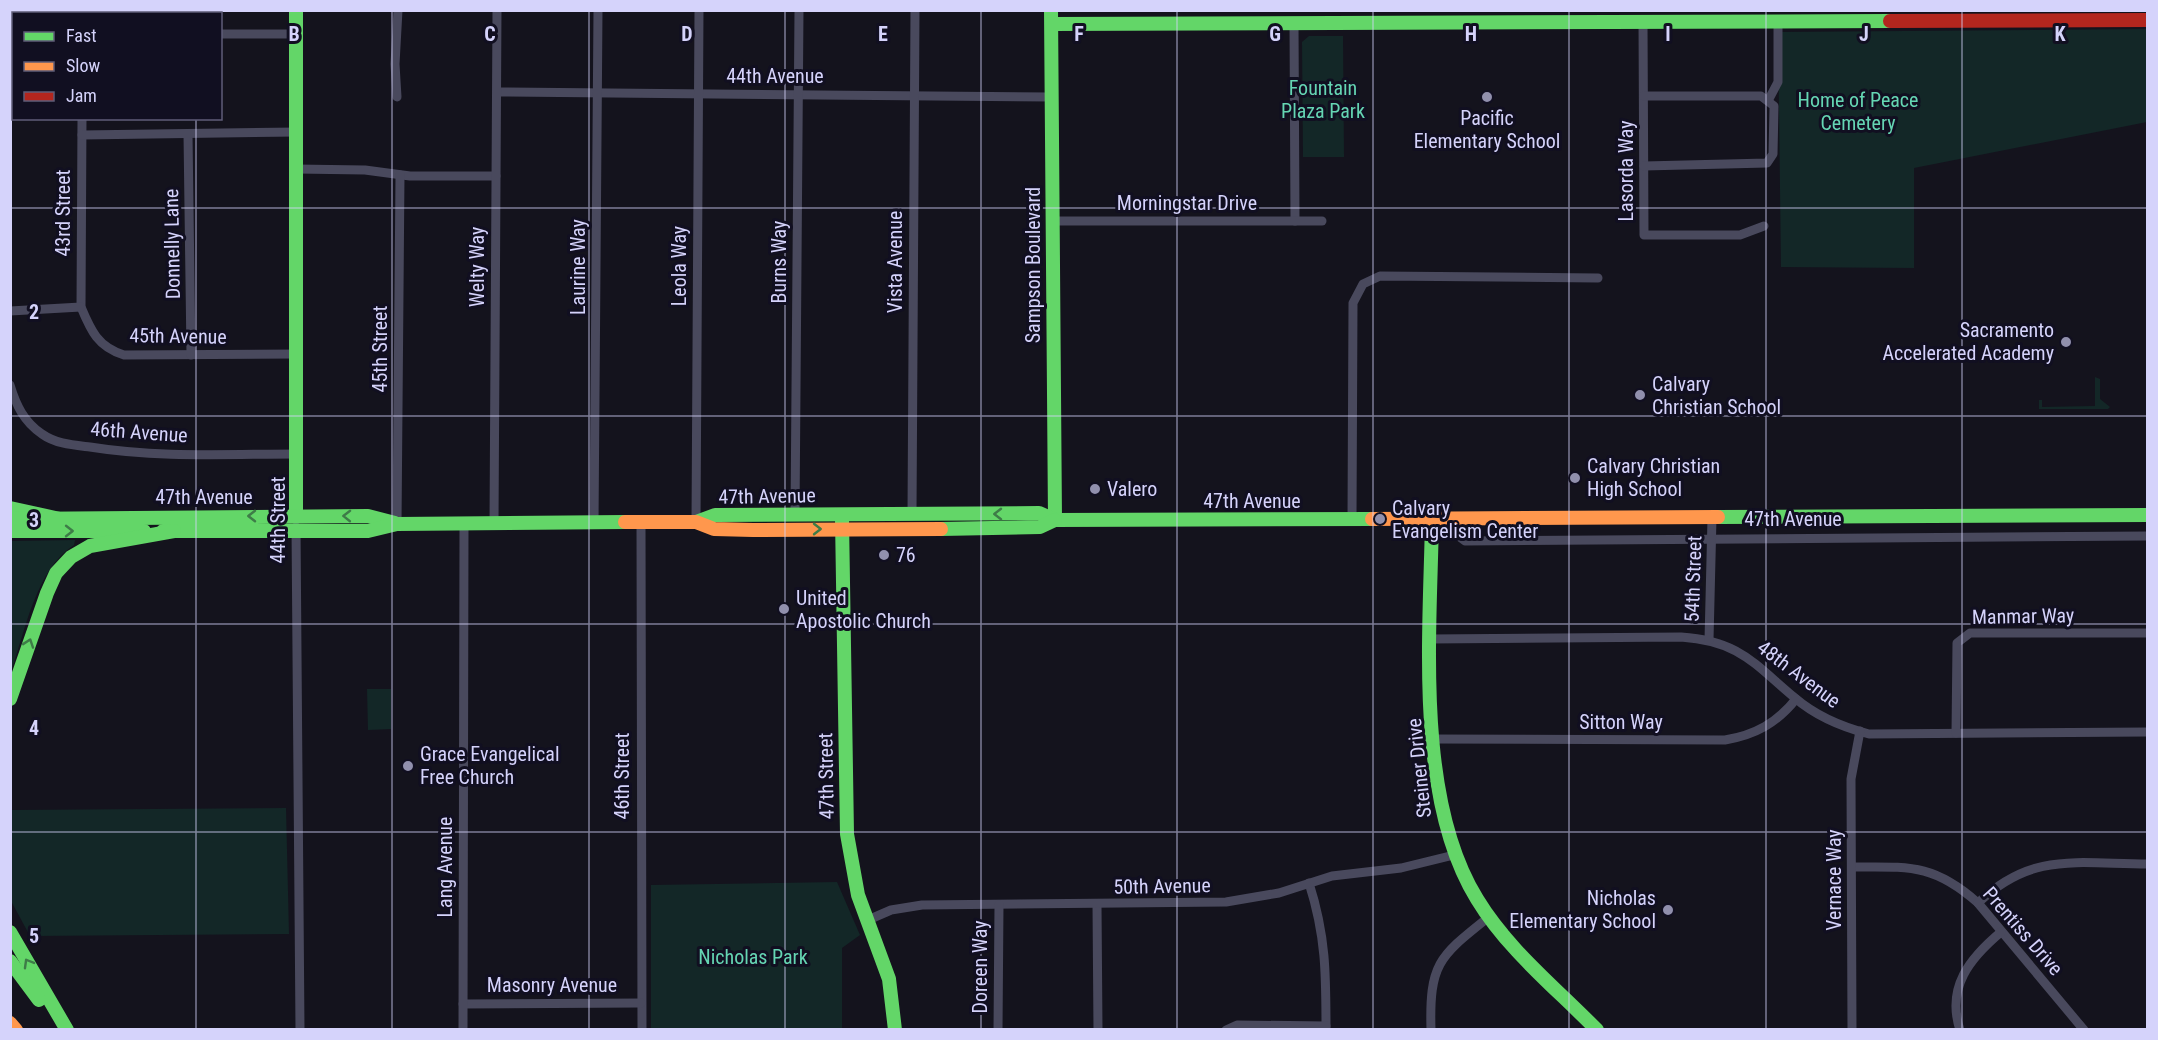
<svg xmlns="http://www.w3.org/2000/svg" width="2158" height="1040" font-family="'Roboto Condensed',sans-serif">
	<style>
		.green { fill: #132727 }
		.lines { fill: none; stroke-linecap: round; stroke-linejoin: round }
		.street { stroke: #49495d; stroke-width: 9 }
		.fast { stroke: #63d668; stroke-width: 14 }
		.slow { stroke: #ff974d; stroke-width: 14 }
		.jam { stroke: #b3261e; stroke-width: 14 }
		.oneway { stroke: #3e7c48 }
		.grid { fill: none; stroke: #d5d3fb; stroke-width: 1.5; stroke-opacity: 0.55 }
		.poi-dot { fill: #9190ad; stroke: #110f21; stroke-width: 2 }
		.labels { text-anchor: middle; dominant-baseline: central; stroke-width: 6; stroke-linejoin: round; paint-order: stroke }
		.street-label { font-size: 20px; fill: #d5d3fb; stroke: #110f21 }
		.park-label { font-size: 20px; fill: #65d5b3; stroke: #110f21 }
		.poi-label { font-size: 20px; fill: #d5d3fb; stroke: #110f21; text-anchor: start }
		.grid-label { font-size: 20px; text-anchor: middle; font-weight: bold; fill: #d5d3fb; stroke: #110f21; stroke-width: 6; stroke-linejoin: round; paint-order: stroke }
	</style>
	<rect width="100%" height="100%" fill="#14131d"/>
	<!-- green -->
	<g class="green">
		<polygon points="2147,29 2147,122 1914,168 1914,268 1781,267 1778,32"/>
		<polygon points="1309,36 1343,36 1344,157 1303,157 1302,42"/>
		<polygon points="2095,377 2100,379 2100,399 2110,407 2108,409 2039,409 2039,400 2042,400 2042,407 2095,406"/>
		<path d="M 75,540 L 74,545 C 36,569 25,631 11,672 L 11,541 Z"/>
		<polygon points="367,689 391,689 391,729 368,730"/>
		<polygon points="286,808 289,934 30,936 11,901 11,810"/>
		<polygon points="837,882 860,935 842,948 842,1029 651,1029 651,885"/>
	</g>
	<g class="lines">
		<!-- street -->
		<g class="street">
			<polyline points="1643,22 1644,235 1740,235 1764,226"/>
			<polyline points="1294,24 1295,221"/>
			<polyline points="220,34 296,34"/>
			<polyline points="497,92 1052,97"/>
			<polyline points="1644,96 1761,96 1774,106 1773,154 1767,163 1644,166"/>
			<polyline points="397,97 395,64 398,10"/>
			<polyline points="1769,99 1778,82 1778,22"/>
			<path d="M 82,118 L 81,307 C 91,331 98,347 124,355 L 297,354"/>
			<polyline points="188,134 191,355"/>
			<polyline points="82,135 297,132"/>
			<polyline points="296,169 365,170 410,176 496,176"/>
			<polyline points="1052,221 1322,221"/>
			<polyline points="10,311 81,307"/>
			<path d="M 10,385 C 16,405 24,422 42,434 C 56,444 73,445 90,447 C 158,458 228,454 297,454"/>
			<polyline points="912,514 915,10"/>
			<polyline points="795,515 799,10"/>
			<polyline points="1352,520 1353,303 1363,284 1380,276 1598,278"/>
			<polyline points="1450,520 1457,535 1465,541 2148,536"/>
			<polyline points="696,522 699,10"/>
			<polyline points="641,523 642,1030"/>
			<polyline points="397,524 400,175"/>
			<polyline points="494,524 497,10"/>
			<polyline points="594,524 598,10"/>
			<polyline points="296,527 300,1030"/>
			<path d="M 1430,639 L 1681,637 C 1740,641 1754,664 1795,698 C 1817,717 1842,727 1869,734 L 2148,732"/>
			<polyline points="1709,640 1712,518"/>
			<polyline points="1956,733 1957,643 1970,633 2148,633"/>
			<path d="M 1432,739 L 1725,740 C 1755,735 1777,723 1796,699"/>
			<path d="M 1852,867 C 1908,867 1933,863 1978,903 L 2084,1030"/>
			<path d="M 1309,883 C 1326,936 1326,974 1326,1030"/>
			<path d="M 1978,903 C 2032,851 2078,864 2148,864"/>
			<polyline points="1097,905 1098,1030"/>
			<polyline points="868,920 891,910 922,905 1226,902 1279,893 1332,876 1401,868 1454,855"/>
			<polyline points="463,1004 641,1003"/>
			<polyline points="463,1030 464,524"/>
			<polyline points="998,1030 999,905"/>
			<polyline points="1226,1030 1237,1025 1326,1026"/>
			<path d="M 1431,1030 C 1429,962 1440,956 1490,916"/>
			<polyline points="1852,1030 1851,779 1860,731"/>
			<path d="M 1960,1030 C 1946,987 1970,958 2001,932"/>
		</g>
		<!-- fast -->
		<g class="fast">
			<polyline points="296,10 296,516"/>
			<polyline points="1051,10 1055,520"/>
			<polyline points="1052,24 1890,21"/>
			<polyline points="10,508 60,519"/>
			<polyline points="1718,517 2148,515"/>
			<polyline points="10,519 368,516 395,523"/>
			<polyline points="842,519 847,834 858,895 889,979 895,1030"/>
			<path d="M 1432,520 C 1430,635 1415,799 1477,899 C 1508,950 1556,988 1597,1030"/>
			<polyline points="696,522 715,515 1039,513 1055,520 1372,519"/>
			<polyline points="941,529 1040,527 1055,520"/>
			<polyline points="10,531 144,531"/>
			<polyline points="163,531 368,531 397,524 625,522"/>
			<polyline points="10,699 47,593 56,573 71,557 90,546 174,531"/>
			<polyline points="10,932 67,1030"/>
			<polyline points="10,961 39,1000"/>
		</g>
		<!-- slow -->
		<g class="slow">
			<polyline points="1372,519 1718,517"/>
			<polyline points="625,522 696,522 714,529 753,530 941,529"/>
			<polyline points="10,1023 16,1030"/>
		</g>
		<!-- jam -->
		<polyline class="jam" points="1890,21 2148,20"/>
	</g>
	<!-- one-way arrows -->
	<defs><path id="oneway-chevron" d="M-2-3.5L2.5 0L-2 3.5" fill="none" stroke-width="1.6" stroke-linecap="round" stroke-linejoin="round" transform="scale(1.5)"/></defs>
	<g class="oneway">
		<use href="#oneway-chevron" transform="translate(998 514) rotate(180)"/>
		<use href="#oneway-chevron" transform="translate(252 516) rotate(180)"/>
		<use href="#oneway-chevron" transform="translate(347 516) rotate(-179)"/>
		<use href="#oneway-chevron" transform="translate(817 529)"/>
		<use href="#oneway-chevron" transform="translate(69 531)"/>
		<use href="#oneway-chevron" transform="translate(29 643) rotate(-71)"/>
		<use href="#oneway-chevron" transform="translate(28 963) rotate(-120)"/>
	</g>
	<!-- grid -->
	<path class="grid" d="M 196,10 L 196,14M 392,10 L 392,1030M 589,10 L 589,1030M 785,10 L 785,1030M 981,10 L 981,1030M 1177,10 L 1177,1030M 1373,10 L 1373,1030M 1569,10 L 1569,1030M 1766,10 L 1766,1030M 1962,10 L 1962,1030M 196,118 L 196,1030M 10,208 L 2148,208M 10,416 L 2148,416M 10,624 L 2148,624M 10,832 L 2148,832"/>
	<!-- markers -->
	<g class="poi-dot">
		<circle cx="1487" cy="97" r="6"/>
		<circle cx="2066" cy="342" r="6"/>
		<circle cx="1640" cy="395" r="6"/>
		<circle cx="1575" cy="478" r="6"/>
		<circle cx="1095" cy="489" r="6"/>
		<circle cx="1380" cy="519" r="6"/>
		<circle cx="884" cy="555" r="6"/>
		<circle cx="784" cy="609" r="6"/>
		<circle cx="408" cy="766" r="6"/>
		<circle cx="1668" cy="910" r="6"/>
	</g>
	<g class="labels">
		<!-- street labels -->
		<g class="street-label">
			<text x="775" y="76">44th Avenue</text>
			<text transform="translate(1626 171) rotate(-90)">Lasorda Way</text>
			<text x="1187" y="203">Morningstar Drive</text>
			<text transform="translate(63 213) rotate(-90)">43rd Street</text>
			<text transform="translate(172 244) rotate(-91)">Donnelly Lane</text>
			<text transform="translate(779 262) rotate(-90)">Burns Way</text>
			<text transform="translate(895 262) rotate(-90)">Vista Avenue</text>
			<text transform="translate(1033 265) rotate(-90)">Sampson Boulevard</text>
			<text transform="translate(679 266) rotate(-90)">Leola Way</text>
			<text transform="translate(477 267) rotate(-90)">Welty Way</text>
			<text transform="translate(578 267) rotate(-90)">Laurine Way</text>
			<text transform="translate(178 336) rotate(1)">45th Avenue</text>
			<text transform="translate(380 349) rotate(-90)">45th Street</text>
			<text transform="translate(139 432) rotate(4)">46th Avenue</text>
			<text transform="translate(767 496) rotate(-1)">47th Avenue</text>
			<text x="204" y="497">47th Avenue</text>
			<text x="1252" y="501">47th Avenue</text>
			<text x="1793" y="519">47th Avenue</text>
			<text transform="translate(278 520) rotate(-90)">44th Street</text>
			<text transform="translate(1693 579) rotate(-88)">54th Street</text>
			<text transform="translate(2023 616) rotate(-1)">Manmar Way</text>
			<text transform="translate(1799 674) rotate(37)">48th Avenue</text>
			<text x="1621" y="722">Sitton Way</text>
			<text transform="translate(1419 768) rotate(-96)">Steiner Drive</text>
			<text transform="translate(622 776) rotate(-90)">46th Street</text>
			<text transform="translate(826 776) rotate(-91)">47th Street</text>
			<text transform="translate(445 867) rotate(-90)">Lang Avenue</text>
			<text transform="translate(1834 880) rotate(-90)">Vernace Way</text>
			<text transform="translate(1162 886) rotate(-1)">50th Avenue</text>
			<text transform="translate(2023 931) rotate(49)">Prentiss Drive</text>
			<text transform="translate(980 967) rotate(-90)">Doreen Way</text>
			<text x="552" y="985">Masonry Avenue</text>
		</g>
		<!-- park labels -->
		<g class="park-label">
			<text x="1323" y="88">Fountain<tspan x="1323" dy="23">Plaza Park</tspan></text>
			<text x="1858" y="100">Home of Peace<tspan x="1858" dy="23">Cemetery</tspan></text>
			<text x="753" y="957">Nicholas Park</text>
		</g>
		<!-- poi labels -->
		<g class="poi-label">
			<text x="1487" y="118" text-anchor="middle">Pacific<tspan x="1487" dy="23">Elementary School</tspan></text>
			<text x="2054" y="330" text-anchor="end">Sacramento<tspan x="2054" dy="23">Accelerated Academy</tspan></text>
			<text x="1652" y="384">Calvary<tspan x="1652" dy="23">Christian School</tspan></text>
			<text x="1587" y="466">Calvary Christian<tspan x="1587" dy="23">High School</tspan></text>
			<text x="1107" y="489">Valero</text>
			<text x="1392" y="508">Calvary<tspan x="1392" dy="23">Evangelism Center</tspan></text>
			<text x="896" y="555">76</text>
			<text x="796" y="598">United<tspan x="796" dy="23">Apostolic Church</tspan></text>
			<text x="420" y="754">Grace Evangelical<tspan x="420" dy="23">Free Church</tspan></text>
			<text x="1656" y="898" text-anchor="end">Nicholas<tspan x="1656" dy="23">Elementary School</tspan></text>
		</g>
	</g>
	<g class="grid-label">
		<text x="294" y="41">B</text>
		<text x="490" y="41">C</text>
		<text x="687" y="41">D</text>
		<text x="883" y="41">E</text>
		<text x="1079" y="41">F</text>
		<text x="1275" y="41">G</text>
		<text x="1471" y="41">H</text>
		<text x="1668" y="41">I</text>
		<text x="1864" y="41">J</text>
		<text x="2060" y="41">K</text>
		<text x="34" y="319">2</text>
		<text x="34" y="527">3</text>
		<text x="34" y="735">4</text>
		<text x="34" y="943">5</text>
	</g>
	<!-- border -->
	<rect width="2158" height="1040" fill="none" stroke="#d5d3fb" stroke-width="24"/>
	<!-- legend -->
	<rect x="12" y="12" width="210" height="108" fill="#110f21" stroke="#5f5d78" stroke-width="1.5"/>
	<rect x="24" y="32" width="30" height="9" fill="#63d668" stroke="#5f5d78" stroke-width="1.5"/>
	<text x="66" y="42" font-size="18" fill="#d5d3fb">Fast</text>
	<rect x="24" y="62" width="30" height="9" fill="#ff974d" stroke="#5f5d78" stroke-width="1.5"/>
	<text x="66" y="72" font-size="18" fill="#d5d3fb">Slow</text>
	<rect x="24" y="92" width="30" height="9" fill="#b3261e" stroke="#5f5d78" stroke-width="1.5"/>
	<text x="66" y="102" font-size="18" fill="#d5d3fb">Jam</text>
</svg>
